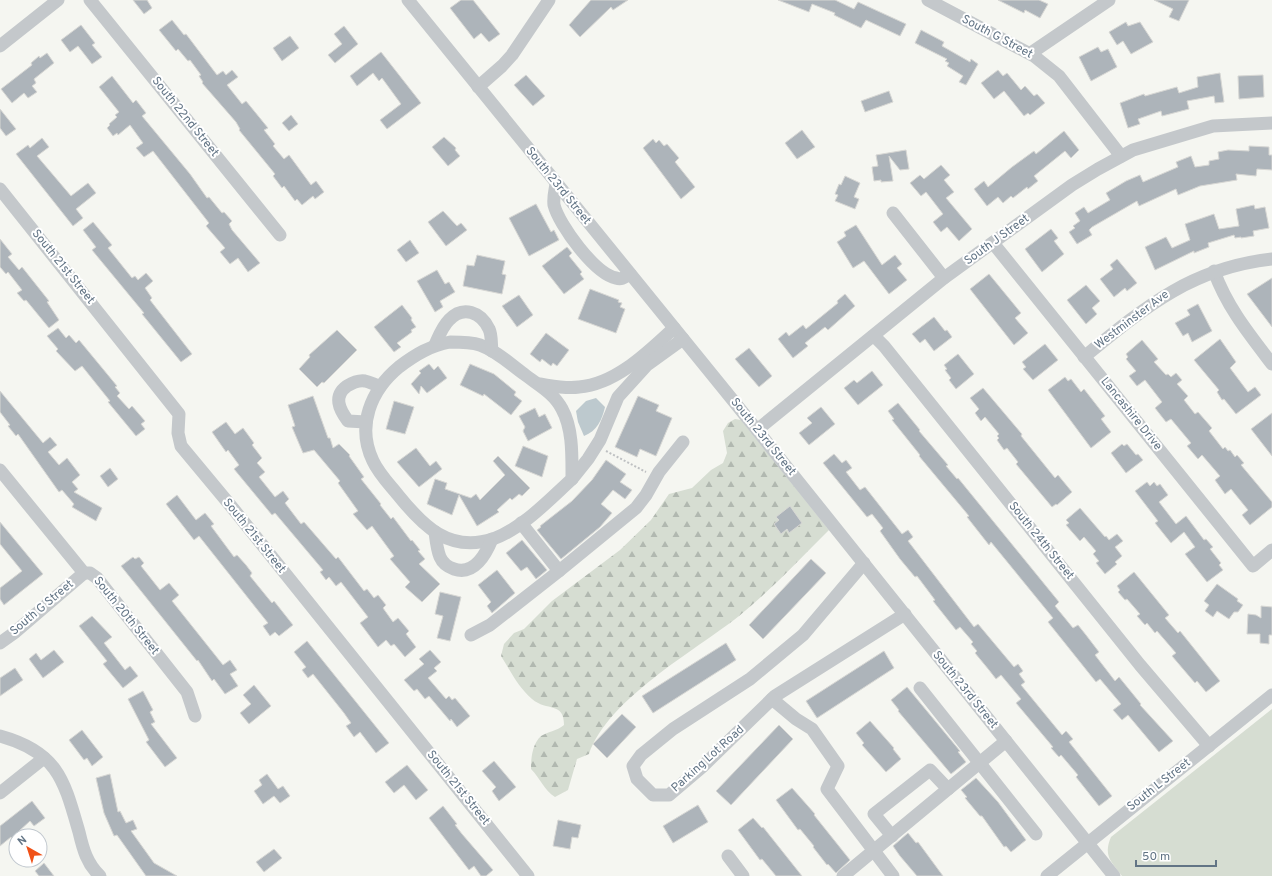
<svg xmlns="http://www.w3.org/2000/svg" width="1272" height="876" font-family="Overpass,sans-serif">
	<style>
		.grass { fill: #d6ddd2 }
		.forest { fill: url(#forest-firs) }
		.water { fill: #bdc9ce }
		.building { fill: #adb4ba; stroke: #d7d7d4 }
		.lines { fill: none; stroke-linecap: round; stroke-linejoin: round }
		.path { stroke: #bec0c2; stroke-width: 2; stroke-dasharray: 2 2; stroke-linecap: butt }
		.minor { stroke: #c4c8cb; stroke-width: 13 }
		.labels { text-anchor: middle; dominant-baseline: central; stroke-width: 4; stroke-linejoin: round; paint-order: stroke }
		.street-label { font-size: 12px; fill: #627485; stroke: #fff }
	</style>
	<defs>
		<pattern id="forest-firs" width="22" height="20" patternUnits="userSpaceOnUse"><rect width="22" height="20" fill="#d6ddd2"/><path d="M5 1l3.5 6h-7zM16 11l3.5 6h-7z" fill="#b1b8b0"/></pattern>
	</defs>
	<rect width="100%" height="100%" fill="#f5f6f1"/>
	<!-- grass -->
	<path class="grass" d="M 1272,709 L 1272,876 L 1122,876 C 1111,861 1103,856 1111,837 Z"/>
	<!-- forest -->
	<path class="forest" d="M 735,419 L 741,420 L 829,530 C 800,559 771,590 739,616 C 693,652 608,699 589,754 L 577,759 L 568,790 L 555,797 C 544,790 540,778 531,769 C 531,759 532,744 541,736 C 547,732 557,731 564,725 C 564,701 547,712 532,699 C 518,687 511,672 501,656 L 504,644 L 514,633 L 524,629 L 552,601 L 620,550 L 651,520 L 669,494 L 692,488 L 711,470 L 723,463 L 727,453 L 723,431 L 728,423 Z"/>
	<!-- water -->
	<path class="water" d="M 596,398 L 605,407 C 602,420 597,431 584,436 L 578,422 L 576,411 L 586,401 Z"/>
	<!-- building -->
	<g class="building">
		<polygon points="133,0 147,0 152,8 144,14"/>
		<polygon points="461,0 473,0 500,34 489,42 481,33 474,39 450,8"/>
		<polygon points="591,0 628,0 613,10 611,7 580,37 569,25"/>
		<polygon points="778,0 835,0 854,9 858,2 906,24 900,36 866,20 861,28 834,15 835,13 812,4 809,12"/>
		<polygon points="998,0 1039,0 1048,4 1040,18 1025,10 1024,13"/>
		<polygon points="1154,0 1189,0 1179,21 1169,17 1173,9"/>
		<polygon points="172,20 184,35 186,34 217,75 223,71 226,75 232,70 238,77 227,85 242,104 246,101 268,128 264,130 275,144 273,146 284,159 289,155 311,185 316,181 324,192 315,199 313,196 302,205 297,199 295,201 284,186 282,188 273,176 275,174 239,130 240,129 236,122 202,83 203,82 199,76 201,75 190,60 188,61 178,49 176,51 159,30"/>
		<polygon points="1126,22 1128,26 1140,22 1153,42 1131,54 1123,41 1117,45 1109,32"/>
		<polygon points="81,25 95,43 92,45 102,57 92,64 78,46 70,52 61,40"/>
		<polygon points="344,26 358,44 335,63 328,55 342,44 334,34"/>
		<polygon points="921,30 944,42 942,46 970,62 971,59 978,64 966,85 959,82 963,76 947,66 949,63 945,61 947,59 915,43"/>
		<polygon points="290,36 299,48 282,61 273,48"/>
		<polygon points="1098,47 1101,52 1108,49 1117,67 1091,81 1079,57"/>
		<polygon points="381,52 421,103 387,129 380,120 401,104 382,78 379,81 373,73 357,86 350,76"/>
		<polygon points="47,53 54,63 34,79 36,83 32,86 37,92 28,98 24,93 12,103 1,89 32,65 31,63 39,56 40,58"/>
		<polygon points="998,70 1003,76 1007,73 1021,90 1025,86 1034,96 1037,94 1045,103 1030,115 1028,113 1024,116 1004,91 994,99 981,83"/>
		<polygon points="1220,73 1224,102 1215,103 1214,96 1187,101 1189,109 1162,116 1161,111 1138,119 1140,124 1128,128 1120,103 1144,94 1145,96 1177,87 1179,93 1198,87 1197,77"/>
		<polygon points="526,75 545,96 533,106 514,85"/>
		<polygon points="1263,75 1264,97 1239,99 1238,76"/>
		<polygon points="112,76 133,103 136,100 146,113 142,116 190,174 207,198 209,197 222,213 224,212 232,221 229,224 232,230 260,263 248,272 238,258 230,264 220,252 225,248 206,226 209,223 153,151 144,157 136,148 143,143 130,125 118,135 117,133 113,136 107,128 110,125 109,124 117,117 115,115 119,112 99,87"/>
		<polygon points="889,91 893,102 865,112 861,101"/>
		<polygon points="0,109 16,129 6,136 0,128"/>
		<polygon points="291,115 298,124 289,131 282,123"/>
		<polygon points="802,130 815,147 797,159 785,143"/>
		<polygon points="1064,131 1079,150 1071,158 1065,151 1034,176 1038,181 1028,189 1027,187 1013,198 1011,196 1003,203 998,197 987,206 974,189 984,181 988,187 1012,167 1034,151 1036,154"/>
		<polygon points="444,137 456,148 455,150 460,156 448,166 432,147"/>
		<polygon points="42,138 49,147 37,156 71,196 88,183 96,193 76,209 83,218 73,226 16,154 28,145 30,148"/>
		<polygon points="653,139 656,143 659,140 664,146 667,144 679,158 675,162 695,187 681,199 643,148"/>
		<polygon points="1249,146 1269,147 1269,155 1272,155 1272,170 1257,169 1256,176 1236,174 1237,180 1200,186 1178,195 1176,189 1139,206 1137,201 1092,227 1089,230 1092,235 1077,244 1069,232 1075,228 1073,226 1080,221 1075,213 1084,207 1088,213 1110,200 1106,193 1126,181 1140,175 1143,182 1178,167 1176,162 1191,156 1195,167 1209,165 1209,161 1219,159 1218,152 1228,150 1249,151"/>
		<polygon points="906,150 909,169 900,170 889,156 893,181 881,182 881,180 874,181 872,167 878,166 876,155"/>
		<polygon points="941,165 950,175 944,180 954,192 946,198 972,229 959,241 947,227 941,232 933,222 943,214 926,192 921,196 910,183 920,175 924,179"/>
		<polygon points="845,176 860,183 854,197 859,199 855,209 835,201 838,195 835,194 839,184 841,185"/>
		<polygon points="536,204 551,232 554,230 559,240 529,256 509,218"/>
		<polygon points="1254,205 1255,209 1265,207 1269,228 1253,231 1254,236 1241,238 1241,237 1235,238 1234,235 1208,243 1209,247 1194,253 1194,251 1155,270 1145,247 1166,237 1172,248 1190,240 1185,224 1214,214 1219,229 1239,226 1236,209"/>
		<polygon points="443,211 457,226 461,223 467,230 446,246 428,222"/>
		<polygon points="93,222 112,245 108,248 132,278 135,276 138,280 146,273 153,281 145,288 152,298 150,300 192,354 181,362 142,314 144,313 92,250 96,247 83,230"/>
		<polygon points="856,225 882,265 895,255 902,264 897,268 907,280 889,294 864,261 853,268 837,242 846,236 844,232"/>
		<polygon points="1051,229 1058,238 1054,241 1064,254 1042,272 1025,249"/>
		<polygon points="0,239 12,254 8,257 19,270 22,267 49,301 47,302 59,320 49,328 26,300 24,301 17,293 22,290 8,272 6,274 0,267"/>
		<polygon points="410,240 419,253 406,262 397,250"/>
		<polygon points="567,247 572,253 569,256 582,272 580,274 584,279 564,294 542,266"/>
		<polygon points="477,255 505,261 502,274 506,275 502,294 463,286 467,265 474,266"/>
		<polygon points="1117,259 1137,283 1127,291 1125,288 1114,297 1100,279 1113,269 1110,265"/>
		<polygon points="437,270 445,284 449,282 455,292 440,301 443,307 435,312 417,281"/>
		<polygon points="989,274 1021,313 1015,318 1028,333 1014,345 970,289"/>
		<polygon points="1272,278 1272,327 1247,294"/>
		<polygon points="1086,285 1100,301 1092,308 1097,314 1086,324 1067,300"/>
		<polygon points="590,289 619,300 618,302 622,303 620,307 625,309 616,333 578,319"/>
		<polygon points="845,294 855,306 828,330 825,327 805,343 808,346 793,358 778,339 786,332 789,336 803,325 806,329 838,303 837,301"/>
		<polygon points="519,295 533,315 517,327 502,306"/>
		<polygon points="1198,304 1212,331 1192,342 1188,333 1183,336 1175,323 1190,315 1187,310"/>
		<polygon points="402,305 412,318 411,320 416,327 411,330 412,332 397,343 401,347 394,352 374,327"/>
		<polygon points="934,317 945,331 947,330 952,337 934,351 925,339 920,343 912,334"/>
		<polygon points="58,328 66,338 69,335 76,343 79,340 117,386 115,387 120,393 117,396 129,409 132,406 145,421 141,424 145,429 136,436 108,402 110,401 82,366 75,371 56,351 58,349 47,336"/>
		<polygon points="337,330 357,350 324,383 322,382 317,387 299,369 310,357 309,355"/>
		<polygon points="546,333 569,350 557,366 553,363 551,366 542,359 540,362 530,354"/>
		<polygon points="1220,339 1236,362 1230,368 1248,392 1255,387 1261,395 1236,414 1224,399 1222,400 1217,392 1219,390 1194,360"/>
		<polygon points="1142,340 1158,359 1154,362 1166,375 1168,374 1171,377 1176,373 1182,380 1177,384 1188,396 1184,400 1195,414 1198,412 1212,428 1209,431 1223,449 1225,447 1228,451 1230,450 1235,457 1237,455 1244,463 1241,465 1272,502 1272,507 1250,525 1242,515 1248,510 1231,489 1225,494 1215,480 1220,476 1202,455 1198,459 1187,446 1191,443 1171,419 1166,422 1155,408 1162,402 1145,380 1137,386 1129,376 1136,371 1126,359 1128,357 1126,354"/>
		<polygon points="1045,344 1058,360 1033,380 1023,369 1026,367 1022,362"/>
		<polygon points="749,348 772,376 759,387 735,359"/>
		<polygon points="958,354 974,374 956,389 949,380 951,378 945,370 947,369 944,365"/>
		<polygon points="429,364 434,370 438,366 447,378 427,393 421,386 419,394 411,384 421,373 419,371"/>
		<polygon points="470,364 494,374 516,392 514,395 522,401 511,415 484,394 483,396 460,385"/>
		<polygon points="872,371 883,385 858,405 844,388 854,380 857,383"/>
		<polygon points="1065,377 1068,381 1071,379 1081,392 1084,389 1105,416 1101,419 1111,432 1091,448 1048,390"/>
		<polygon points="983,388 1021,433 1022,434 1021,436 1055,478 1058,475 1072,492 1057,505 1056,504 1052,507 1016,464 1018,462 1007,448 1004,450 997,440 999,438 997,436 999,434 985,417 981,421 975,413 979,409 970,398"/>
		<polygon points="0,391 43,443 50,437 57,445 48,452 59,465 67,458 80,475 72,482 78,489 74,492 102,508 96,521 72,507 74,504 62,490 59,492 18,434 16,436 8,426 10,425 0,412"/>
		<polygon points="313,396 328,438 330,438 333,448 339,444 350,455 349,456 364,477 361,479 381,504 380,505 391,519 393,517 411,541 412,540 420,550 418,551 425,559 419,564 440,584 422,602 405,587 410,582 390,559 394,556 372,526 367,530 353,514 358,511 338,483 340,481 314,450 303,453 292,427 295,426 288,405"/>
		<polygon points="638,396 659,405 656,411 672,418 656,456 640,449 637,457 615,447"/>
		<polygon points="394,401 414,407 405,434 386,429"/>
		<polygon points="898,403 920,430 919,431 948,465 946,466 957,479 958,478 1059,602 1055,606 1073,628 1078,625 1086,635 1099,652 1095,655 1115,681 1119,677 1141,704 1140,705 1173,741 1159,752 1128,715 1122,720 1113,710 1121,704 1100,679 1096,682 1048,622 1053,618 991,542 989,545 967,517 969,516 919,456 920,455 892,420 894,419 888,411"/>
		<polygon points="821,407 835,424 809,445 799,433 812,423 807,418"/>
		<polygon points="535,408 539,417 545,414 552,428 528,441 523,431 525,427 519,416"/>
		<polygon points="1272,413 1272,456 1251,429"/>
		<polygon points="226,422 235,434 243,428 254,443 252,445 262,458 257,463 265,472 259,477 275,497 283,491 289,499 285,503 301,524 304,522 336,559 338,557 364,591 367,589 374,598 378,595 386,605 383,608 393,622 398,618 409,631 406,634 416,647 405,657 394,644 391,646 386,640 378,647 360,623 368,617 341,582 336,586 329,577 326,580 320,572 323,570 275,513 272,515 234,469 239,465 228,450 226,452 212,432"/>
		<polygon points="1122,444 1124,446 1127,444 1136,455 1138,454 1143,460 1126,473 1111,453"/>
		<polygon points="523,446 548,456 542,477 515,466"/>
		<polygon points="416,448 430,466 436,461 442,469 419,487 397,462"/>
		<polygon points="834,454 842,463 846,460 852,468 846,472 860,490 865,487 902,534 908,530 913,537 908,541 974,627 978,624 1014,667 1018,664 1023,671 1019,674 1025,682 1021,685 1062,735 1066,731 1073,739 1069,742 1112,796 1099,806 1076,777 1078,775 1061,755 1059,757 1051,748 1053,747 1016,703 1021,699 1001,675 996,679 989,670 975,653 977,651 971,644 973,642 960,627 956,630 933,601 935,600 917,576 915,577 900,559 880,531 883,528 872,514 867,517 823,463"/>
		<polygon points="498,456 530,488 522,496 519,494 512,500 510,498 497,510 499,512 477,526 459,495 452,515 427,504 435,479 447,483 445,489 471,498 476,494 480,500 505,475 493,461"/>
		<polygon points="606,460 626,474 620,482 632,490 625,499 613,490 601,504 612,513 600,527 561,559 537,530 541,527 540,526 572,501 592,480"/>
		<polygon points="110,468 118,479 108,487 100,476"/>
		<polygon points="1147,482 1150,486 1154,482 1157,486 1160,484 1168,495 1159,502 1176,524 1186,516 1204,540 1206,539 1213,547 1210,549 1221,563 1219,565 1223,570 1207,582 1185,554 1195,547 1184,532 1171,543 1155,523 1158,521 1135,491"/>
		<polygon points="177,495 196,520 205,513 214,524 211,526 234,557 237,555 246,565 252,573 250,576 272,603 274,601 293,625 279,636 275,632 270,636 263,626 268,623 260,613 199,536 194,540 166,504"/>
		<polygon points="790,506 802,523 789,533 787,529 781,534 774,524 779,520 776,517"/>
		<polygon points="1080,508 1105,537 1106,536 1109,540 1117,534 1123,541 1115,547 1122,556 1115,562 1117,564 1105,574 1096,563 1099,561 1093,554 1096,551 1084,537 1080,541 1066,525 1069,523 1066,520"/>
		<polygon points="0,522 43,574 4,605 0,599 0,588 22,571 0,544"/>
		<polygon points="522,540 547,570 536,579 527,567 521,571 506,553"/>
		<polygon points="133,557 135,559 139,557 144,563 141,566 160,590 169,583 179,595 172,601 223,665 230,660 237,670 230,674 238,686 225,694 214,679 212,681 198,660 197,661 121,566"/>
		<polygon points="811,559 826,573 763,639 749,625"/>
		<polygon points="497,570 515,593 492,613 487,606 491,602 478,585"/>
		<polygon points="1134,572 1169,615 1165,618 1178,633 1180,631 1220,681 1206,692 1197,681 1195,683 1172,656 1176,653 1157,631 1155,633 1147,623 1145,625 1137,616 1140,614 1127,599 1125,600 1118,592 1120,590 1117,586"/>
		<polygon points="1217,584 1238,599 1237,601 1243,605 1238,612 1234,612 1229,619 1217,611 1213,617 1205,611 1209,605 1204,601"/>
		<polygon points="440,592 461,597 450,641 437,638 443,616 435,614"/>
		<polygon points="1261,606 1272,607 1272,635 1269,635 1269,644 1260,643 1260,634 1247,634 1248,614 1256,615 1261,618"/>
		<polygon points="92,616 112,637 104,643 125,670 130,666 138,676 123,688 103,664 107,661 79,626"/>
		<polygon points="307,641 389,743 376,753 360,732 354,737 346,726 351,723 344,713 313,674 308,678 302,670 306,667 294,652"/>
		<polygon points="726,643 736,660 653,713 642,696"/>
		<polygon points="54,650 64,662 43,678 29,659 36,653 41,660"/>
		<polygon points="430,650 441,662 434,668 437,671 428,678 446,699 449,696 452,700 455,698 470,716 457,727 451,719 450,721 429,696 425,699 417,689 414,691 404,680 424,664 419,659"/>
		<polygon points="884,651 894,668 817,718 806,701"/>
		<polygon points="15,668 23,680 0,696 0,678"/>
		<polygon points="254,685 271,706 249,724 240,713 251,704 243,695"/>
		<polygon points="907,687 960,751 958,752 966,762 951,774 898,711 899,710 891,700"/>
		<polygon points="143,691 153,710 150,712 155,722 151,724 177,758 165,767 146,742 149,740 128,699"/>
		<polygon points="622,714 636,727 607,758 593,744"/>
		<polygon points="870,721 894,748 893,749 901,759 886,772 862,745 864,743 856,733"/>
		<polygon points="779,725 793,739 731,805 716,791"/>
		<polygon points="82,730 103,757 92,766 87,758 84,760 69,740"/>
		<polygon points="494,761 516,787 499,801 492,791 496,787 482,771"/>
		<polygon points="407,765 428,790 416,800 404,785 394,793 385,782"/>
		<polygon points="110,774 118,812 120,811 126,823 133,820 137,829 131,831 154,863 177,876 146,876 117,835 114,836 104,813 96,778"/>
		<polygon points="267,774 278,789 283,786 290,796 280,803 274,796 263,804 254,791 262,785 259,780"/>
		<polygon points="976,778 998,802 1026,840 1011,852 1006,846 1004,847 982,816 980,816 965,798 967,797 961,790"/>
		<polygon points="792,788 815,814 814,815 850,860 836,873 828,864 827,865 813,847 814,846 800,829 798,830 776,800"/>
		<polygon points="32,801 45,818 34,826 30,821 18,832 21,836 16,836 14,841 11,837 0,846 0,826"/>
		<polygon points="698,805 708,822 673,843 663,826"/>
		<polygon points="443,806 457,824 455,825 462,834 493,870 486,876 481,876 474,866 469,870 429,818"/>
		<polygon points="753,818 762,828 763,827 802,876 776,876 762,859 760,860 738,830"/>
		<polygon points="558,820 581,825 578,838 572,837 570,849 553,846"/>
		<polygon points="908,833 916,843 918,842 943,876 917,876 900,856 893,846"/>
		<polygon points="274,849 282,858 264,872 256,862"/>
		<polygon points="44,863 54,876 39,876 35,871"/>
	</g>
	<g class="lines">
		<!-- path -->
		<polyline class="path" points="606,451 646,472"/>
		<!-- minor -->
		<g class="minor">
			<polyline points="90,0 280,235"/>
			<polyline points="408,0 757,430 1114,876"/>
			<polyline points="928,0 1034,56 1059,76 1121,156"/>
			<polyline points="0,46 58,0"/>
			<polyline points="1031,53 1109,0"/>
			<polyline points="478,87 502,66 512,55 549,0"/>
			<path d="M 556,184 C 555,191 553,197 554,205 C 559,225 595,274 616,278 C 622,280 625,277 630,274"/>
			<polyline points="0,189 179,414 178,433 181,446 235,511 528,876"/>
			<polyline points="893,213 944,278"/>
			<polyline points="993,243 1253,566 1272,550"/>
			<path d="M 1214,271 C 1227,307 1249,334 1272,364"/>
			<polyline points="872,337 876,338 884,346 1140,665 1209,746"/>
			<path d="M 450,342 C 460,342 471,342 480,345 C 497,351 510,364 524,374 C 538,385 554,393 562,409 C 573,429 572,456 572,479 C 549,500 523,528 493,539 C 449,553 423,526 398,495 C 390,485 379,474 373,461 C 356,426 371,390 399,367 C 416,354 430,346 450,342 Z"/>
			<path d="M 435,345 C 439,336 442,327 449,320 C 463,305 481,312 489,329 C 492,335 491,344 492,351"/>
			<path d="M 1084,357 C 1145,307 1191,268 1272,259"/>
			<path d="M 540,384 C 553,386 566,389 579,387 C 616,384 648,352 674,328"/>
			<path d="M 366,422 L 348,421 C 339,409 333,396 347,386 C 352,383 359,380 365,381 C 370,382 375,385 380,386"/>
			<polyline points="757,430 944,278 1072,185 1098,169 1133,150 1213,126 1272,123"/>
			<polyline points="0,470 84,573 90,573 97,578 187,692 195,716"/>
			<polyline points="572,479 588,459 600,440 618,397 647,365 683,339"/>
			<polyline points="521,523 559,571"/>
			<path d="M 435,532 C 436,540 437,550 440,557 C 443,564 448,567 454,569 C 474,576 486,554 492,539"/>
			<polyline points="864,563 803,635 750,679 673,729 641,755 633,766 637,779 653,795 669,795 702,767 775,696 905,614"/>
			<polyline points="471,635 490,625 559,571 636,508 646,495 659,472 683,442"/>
			<polyline points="0,643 14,633 84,573"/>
			<polyline points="920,688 1036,834"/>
			<polyline points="772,699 796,719 812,729 838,766 827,789 893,876"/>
			<path d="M 0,736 C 58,752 64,780 79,832 C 83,849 87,864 100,876"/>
			<polyline points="0,793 44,758"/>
			<polyline points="892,836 874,814 930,770 948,789"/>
			<polyline points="728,856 743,876"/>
			<polyline points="843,876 1006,741"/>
			<polyline points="1047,876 1272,695"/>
		</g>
	</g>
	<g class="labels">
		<!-- street labels -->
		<g class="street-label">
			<text transform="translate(997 37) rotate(28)">South G Street</text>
			<text transform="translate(185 117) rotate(51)">South 22nd Street</text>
			<text transform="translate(558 186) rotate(51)">South 23rd Street</text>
			<text transform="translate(997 240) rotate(-36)">South J Street</text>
			<text transform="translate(63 267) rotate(51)">South 21st Street</text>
			<text transform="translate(1132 320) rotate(-37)">Westminster Ave</text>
			<text transform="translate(1131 414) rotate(51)">Lancashire Drive</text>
			<text transform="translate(763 437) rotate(51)">South 23rd Street</text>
			<text transform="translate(254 536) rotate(51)">South 21st Street</text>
			<text transform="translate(1041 541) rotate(51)">South 24th Street</text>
			<text transform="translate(42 608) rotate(-40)">South G Street</text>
			<text transform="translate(126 616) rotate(51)">South 20th Street</text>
			<text transform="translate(965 690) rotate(51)">South 23rd Street</text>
			<text transform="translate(708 759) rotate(-42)">Parking Lot Road</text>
			<text transform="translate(1159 785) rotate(-38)">South L Street</text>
			<text transform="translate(458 788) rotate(51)">South 21st Street</text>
		</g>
	</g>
	<!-- north arrow -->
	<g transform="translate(28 848) rotate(321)"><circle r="19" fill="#ffffff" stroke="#c0c7ce"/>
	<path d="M0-3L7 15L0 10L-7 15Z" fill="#f05117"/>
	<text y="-6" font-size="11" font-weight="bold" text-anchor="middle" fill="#627485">N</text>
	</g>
	<!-- scale -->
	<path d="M1136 860v6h80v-6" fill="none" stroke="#627485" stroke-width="2"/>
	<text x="1142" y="860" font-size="12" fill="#627485" stroke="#ffffff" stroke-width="3" paint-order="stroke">50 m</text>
</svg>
